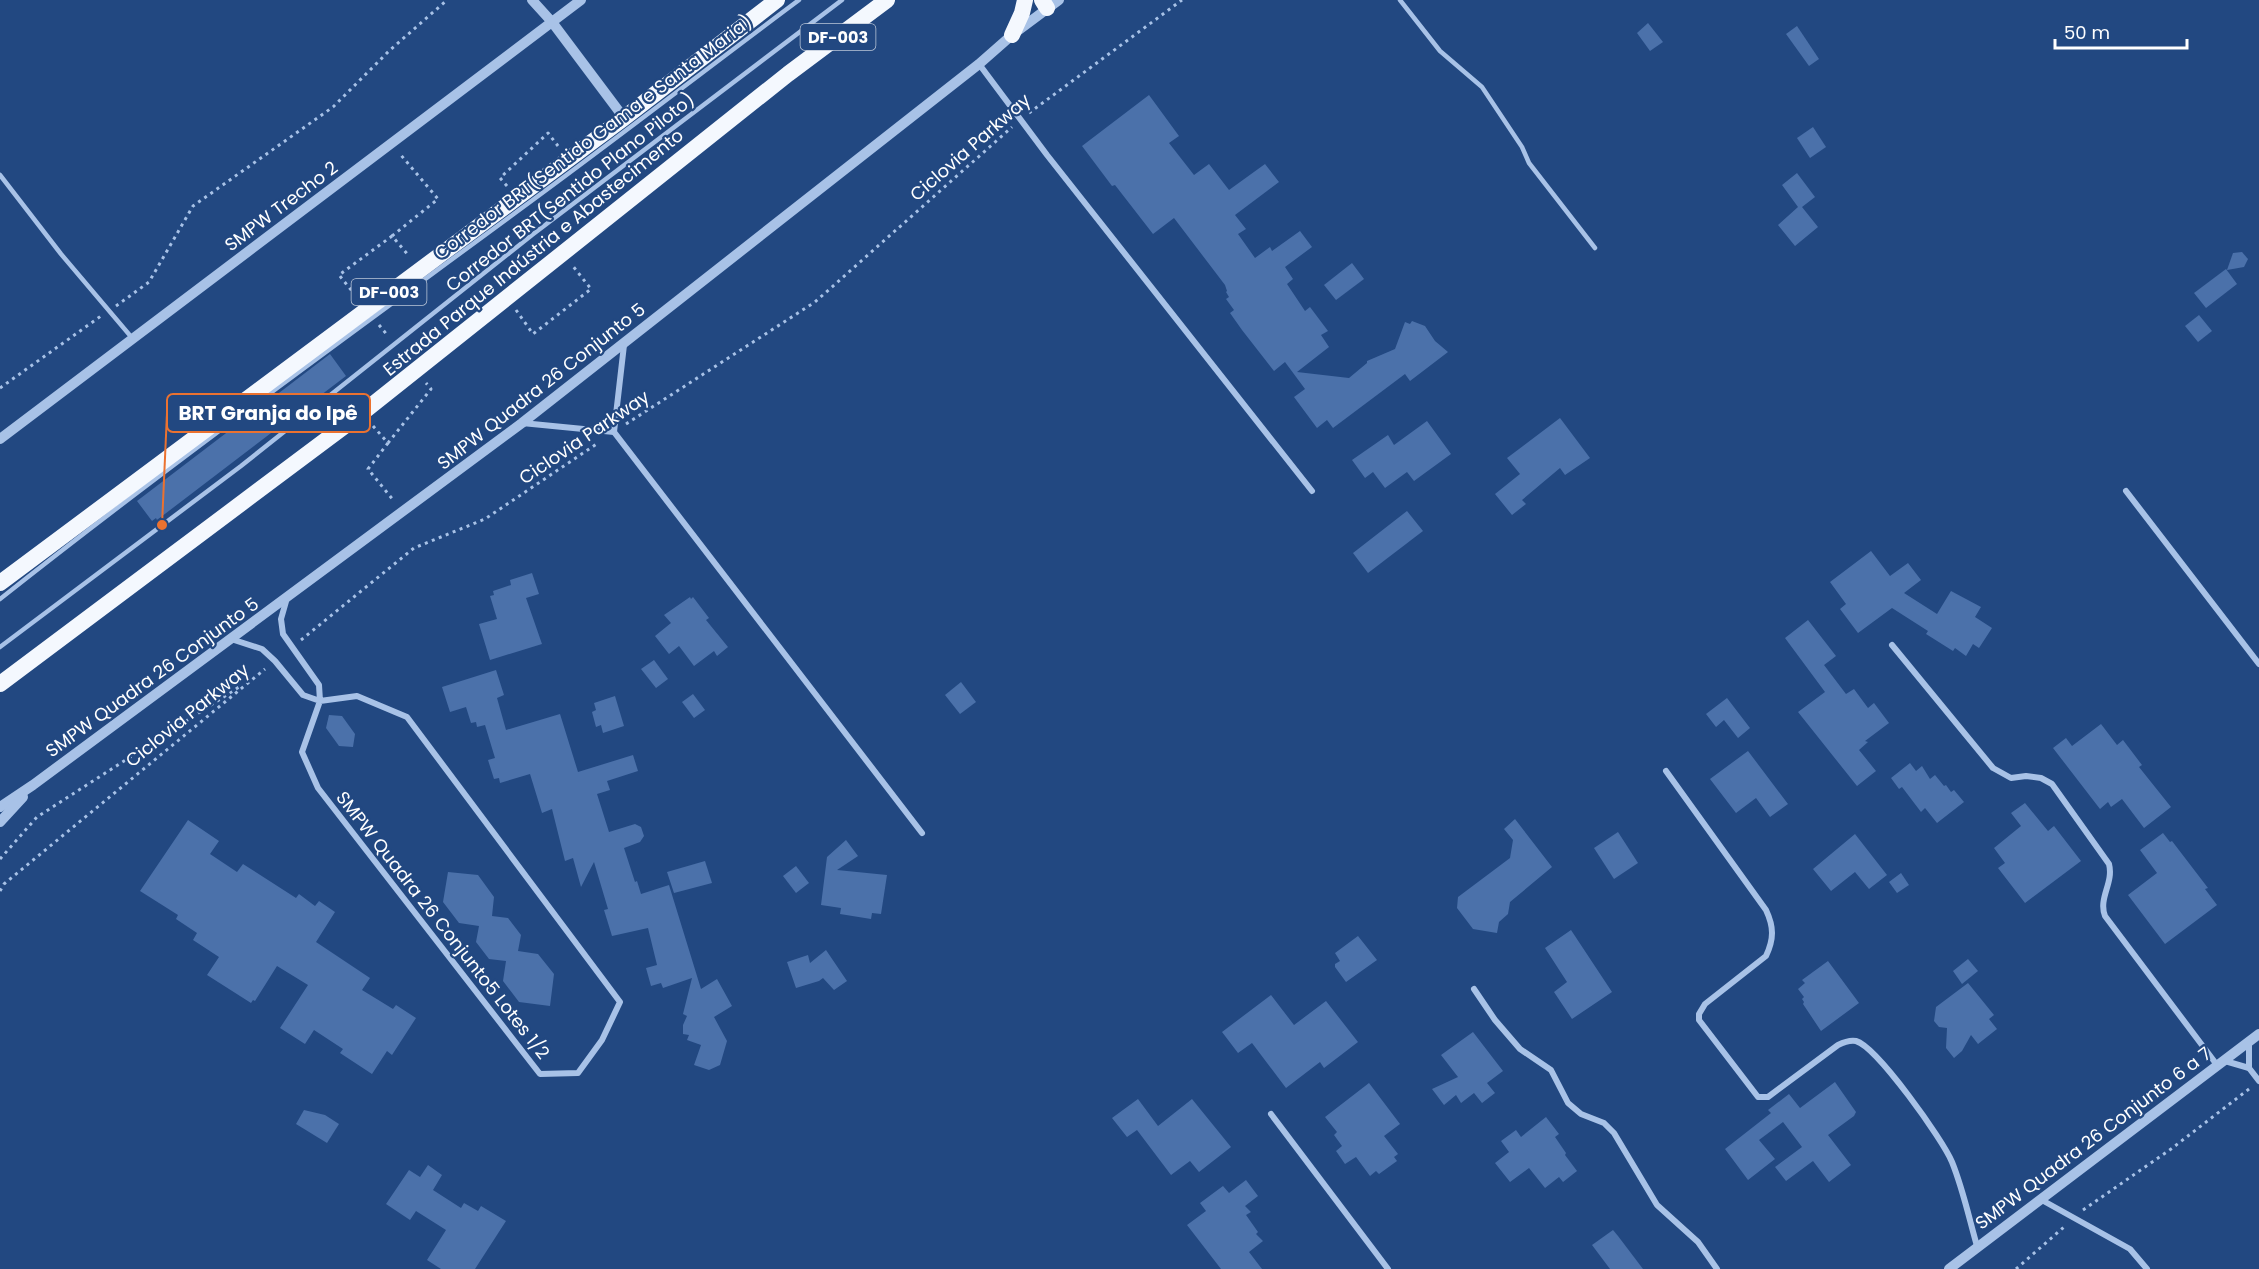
<svg xmlns="http://www.w3.org/2000/svg" width="2259" height="1269" font-family="Poppins,sans-serif">
	<style>
		.building { fill: #4b71aa }
		.lines { fill: none; stroke-linecap: round; stroke-linejoin: round }
		.path { stroke: #a8c2e7; stroke-width: 3; stroke-dasharray: 3 4.5; stroke-linecap: butt }
		.service { stroke: #a8c2e7; stroke-width: 4.5 }
		.minor { stroke: #a8c2e7; stroke-width: 6 }
		.tertiary { stroke: #a8c2e7; stroke-width: 10 }
		.trunk { stroke: #f4f8fe; stroke-width: 16 }
		.labels { text-anchor: middle; dominant-baseline: central; stroke-width: 4.5; stroke-linejoin: round; paint-order: stroke }
		.shield { fill: #224881; stroke: #bdc8d9; stroke-width: 1.5 }
		.shield-label { font-size: 16px; font-weight: bold; fill: #fff }
		.street-label { font-size: 18px; fill: #fff; stroke: #224881 }
		.leader { fill: none; stroke: #eb7230; stroke-width: 2 }
		.callout-dot { fill: #eb7230; stroke: #224881; stroke-width: 2 }
		.callout { fill: #224881; stroke: #eb7230; stroke-width: 2 }
		.callout-label { font-size: 20px; text-anchor: middle; font-weight: bold; fill: #fff }
	</style>
	<rect width="100%" height="100%" fill="#224881"/>
	<!-- building -->
	<g class="building">
		<polygon points="1648,23 1663,42 1650,51 1637,33"/>
		<polygon points="1797,26 1819,59 1809,66 1786,34"/>
		<polygon points="1149,95 1179,136 1169,143 1194,175 1209,164 1229,190 1265,164 1279,182 1235,215 1246,229 1238,234 1255,258 1270,247 1272,251 1300,231 1312,247 1285,267 1293,279 1287,284 1305,311 1310,307 1328,331 1321,335 1329,347 1297,372 1349,378 1367,363 1367,361 1395,349 1405,322 1410,324 1412,321 1425,326 1435,341 1448,352 1410,381 1405,374 1333,428 1327,420 1317,428 1294,397 1305,389 1285,362 1274,371 1242,330 1230,313 1234,310 1226,299 1229,297 1226,292 1227,291 1225,285 1174,218 1153,234 1115,185 1112,186 1082,146"/>
		<polygon points="1813,127 1826,147 1810,158 1797,138"/>
		<polygon points="1797,173 1815,197 1802,207 1818,227 1795,246 1778,225 1798,207 1782,185"/>
		<polygon points="2242,252 2248,259 2244,267 2227,270 2233,253"/>
		<polygon points="1352,263 1364,279 1336,300 1324,285"/>
		<polygon points="2226,269 2237,284 2206,308 2194,293"/>
		<polygon points="2199,315 2212,331 2198,342 2185,326"/>
		<polygon points="330,354 346,376 157,520 156,518 152,521 137,501"/>
		<polygon points="1560,418 1590,458 1565,475 1560,468 1522,500 1526,504 1512,515 1495,494 1520,474 1507,458"/>
		<polygon points="1427,421 1451,454 1414,481 1407,472 1385,488 1373,472 1365,478 1352,460 1388,435 1394,445"/>
		<polygon points="1407,511 1423,531 1368,573 1353,553"/>
		<polygon points="1871,551 1890,576 1908,563 1921,580 1904,593 1937,614 1951,591 1981,607 1975,617 1992,628 1979,648 1973,644 1966,656 1955,648 1953,651 1926,634 1928,631 1892,608 1858,633 1840,609 1846,604 1830,582"/>
		<polygon points="532,573 539,594 526,598 542,644 490,660 479,624 497,619 490,596 494,595 493,591 511,585 510,580"/>
		<polygon points="690,597 691,599 693,597 709,618 706,620 728,647 717,656 714,651 694,666 679,646 669,654 655,636 671,623 664,615"/>
		<polygon points="1808,620 1836,656 1824,665 1846,694 1854,689 1868,708 1874,703 1889,723 1865,741 1868,742 1859,750 1876,771 1857,786 1798,712 1825,692 1785,638"/>
		<polygon points="654,660 668,679 656,688 641,669"/>
		<polygon points="496,670 504,695 497,698 506,730 560,714 578,772 633,755 638,771 607,781 610,790 597,794 609,832 635,824 641,827 644,836 640,842 624,848 635,882 637,881 641,894 669,885 701,989 717,979 732,1006 714,1017 727,1041 720,1065 709,1070 694,1065 701,1045 687,1040 689,1035 683,1034 683,1025 687,1016 683,1014 692,978 663,988 661,983 651,986 646,968 657,965 648,928 612,936 604,910 608,909 594,862 581,887 573,858 565,861 552,809 542,813 530,774 500,783 499,778 494,779 488,760 495,758 485,725 477,727 476,722 471,723 466,707 450,712 442,687"/>
		<polygon points="961,682 976,702 960,714 945,695"/>
		<polygon points="693,694 705,710 694,718 682,702"/>
		<polygon points="615,696 624,726 603,733 601,725 596,727 592,712 596,710 594,703"/>
		<polygon points="1727,698 1750,728 1738,738 1724,720 1716,727 1706,714"/>
		<polygon points="329,715 342,716 355,734 353,747 339,746 326,728"/>
		<polygon points="2101,724 2117,745 2123,740 2142,765 2139,767 2171,807 2144,828 2122,799 2111,807 2108,802 2100,809 2053,748 2066,738 2072,746"/>
		<polygon points="1748,751 1788,804 1770,817 1756,798 1736,813 1710,779"/>
		<polygon points="1910,763 1916,771 1922,766 1930,779 1935,775 1944,786 1946,785 1951,792 1954,790 1964,802 1937,823 1925,808 1921,812 1902,787 1899,789 1891,778"/>
		<polygon points="2025,803 2048,831 2054,826 2081,861 2025,903 1998,868 2005,863 1994,848 2021,826 2011,813"/>
		<polygon points="1515,819 1552,867 1510,902 1508,914 1499,922 1497,933 1473,929 1457,908 1458,897 1510,858 1513,840 1504,829"/>
		<polygon points="188,820 219,841 210,854 237,872 243,864 296,898 299,894 315,906 319,901 335,912 316,942 370,978 362,990 393,1009 396,1005 416,1018 392,1055 387,1051 372,1074 340,1053 343,1049 314,1030 305,1044 280,1028 308,985 277,966 255,1001 253,1000 251,1003 207,975 219,957 193,940 197,933 176,919 178,915 140,891"/>
		<polygon points="1618,832 1638,863 1614,879 1594,848"/>
		<polygon points="2163,833 2170,842 2172,841 2208,888 2205,889 2217,905 2165,944 2128,895 2157,873 2140,850"/>
		<polygon points="1855,834 1887,875 1869,889 1855,872 1831,891 1813,869"/>
		<polygon points="846,840 858,856 837,870 887,875 881,914 872,913 871,919 840,914 841,908 821,905 827,857"/>
		<polygon points="705,861 712,883 674,893 667,872"/>
		<polygon points="796,866 809,883 796,893 783,876"/>
		<polygon points="448,872 478,875 494,897 492,916 508,918 521,935 518,951 538,954 554,974 550,1006 519,1002 503,981 506,961 489,959 476,942 479,926 459,923 443,902"/>
		<polygon points="1901,873 1909,885 1897,893 1889,882"/>
		<polygon points="1571,930 1612,992 1572,1019 1554,992 1567,982 1545,948"/>
		<polygon points="1358,936 1377,960 1346,982 1335,967 1335,964 1340,961 1335,953"/>
		<polygon points="826,950 847,981 834,990 823,978 819,981 796,988 787,962 808,955 810,963"/>
		<polygon points="1968,959 1978,971 1962,984 1953,971"/>
		<polygon points="1828,961 1859,1003 1821,1031 1803,1004 1804,1002 1802,999 1804,997 1798,989 1805,983 1802,980"/>
		<polygon points="1968,983 1994,1015 1989,1019 1997,1029 1978,1044 1971,1035 1962,1051 1954,1058 1946,1048 1947,1028 1939,1027 1934,1021 1936,1007"/>
		<polygon points="1271,995 1294,1025 1326,1001 1358,1042 1324,1068 1320,1062 1286,1088 1252,1043 1238,1053 1222,1032"/>
		<polygon points="1473,1032 1503,1071 1487,1083 1495,1093 1482,1103 1474,1093 1461,1103 1456,1095 1444,1105 1432,1089 1458,1077 1441,1055"/>
		<polygon points="1835,1082 1856,1112 1854,1116 1828,1135 1851,1165 1829,1182 1813,1161 1786,1181 1775,1167 1802,1147 1783,1122 1759,1140 1775,1159 1748,1180 1725,1149 1771,1113 1768,1110 1789,1094 1800,1108"/>
		<polygon points="1369,1083 1400,1124 1384,1136 1398,1154 1394,1157 1397,1161 1379,1174 1376,1171 1370,1176 1356,1157 1345,1164 1336,1151 1342,1146 1334,1135 1337,1132 1325,1117"/>
		<polygon points="1138,1099 1158,1126 1192,1099 1231,1147 1199,1172 1190,1161 1171,1175 1137,1130 1127,1137 1112,1118"/>
		<polygon points="304,1110 325,1115 339,1124 327,1143 296,1124"/>
		<polygon points="1546,1117 1559,1134 1555,1137 1566,1153 1565,1155 1577,1171 1563,1182 1559,1177 1545,1188 1529,1168 1510,1182 1495,1163 1509,1152 1501,1141 1516,1130 1521,1137"/>
		<polygon points="428,1165 442,1175 433,1190 461,1208 464,1203 478,1211 481,1206 506,1221 475,1269 441,1269 427,1260 446,1230 416,1211 410,1220 386,1204 409,1170 420,1177"/>
		<polygon points="1246,1180 1258,1196 1245,1206 1251,1212 1246,1215 1258,1232 1256,1234 1263,1241 1249,1252 1262,1269 1221,1269 1187,1225 1206,1211 1200,1203 1223,1186 1229,1193"/>
		<polygon points="1613,1230 1618,1236 1643,1269 1610,1269 1592,1245"/>
	</g>
	<g class="lines">
		<!-- path -->
		<g class="path">
			<polyline points="1029,113 1182,0"/>
			<polyline points="507,186 500,178 548,133 558,146"/>
			<polyline points="392,236 438,199 400,154"/>
			<polyline points="356,296 339,275 392,236 409,256"/>
			<polyline points="116,306 149,282 193,206 333,107 389,51 447,0"/>
			<polyline points="516,310 533,334 591,289 572,265"/>
			<polyline points="379,325 388,336"/>
			<polyline points="0,388 101,316"/>
			<polyline points="626,424 815,302 1012,127"/>
			<polyline points="373,426 388,443 431,389 426,383"/>
			<polyline points="388,443 368,469 394,501"/>
			<polyline points="301,640 414,548 485,519 598,443"/>
			<polyline points="0,859 37,817 239,687"/>
			<polyline points="0,891 4,884 265,669"/>
			<polyline points="2083,1210 2171,1149 2249,1089"/>
			<polyline points="2016,1269 2064,1227"/>
		</g>
		<!-- service -->
		<g class="service">
			<polyline points="1400,0 1440,51 1482,87 1522,147 1529,163 1595,248"/>
			<polyline points="0,175 61,254 133,339"/>
			<path d="M 0,599 C 173,462 352,333 530,202 C 620,136 709,67 799,0"/>
			<polyline points="0,647 241,466 532,235 842,0"/>
		</g>
		<!-- minor -->
		<g class="minor">
			<polyline points="979,64 1047,155 1312,491"/>
			<polyline points="624,345 614,432 922,833"/>
			<polyline points="522,423 614,432"/>
			<polyline points="2126,491 2259,664"/>
			<polyline points="231,639 262,649 275,661 303,695 320,701 357,696 407,717 620,1002 602,1040 578,1073 540,1074 318,788 302,752 320,701 319,685 283,634 281,619 287,598"/>
			<path d="M 1892,645 L 1993,768 L 2011,778 L 2026,776 L 2041,778 L 2052,784 L 2109,864 C 2114,883 2098,898 2105,916 L 2217,1065"/>
			<path d="M 1666,771 L 1766,910 C 1774,927 1774,939 1766,956 L 1705,1004 L 1699,1014 L 1699,1020 L 1758,1097 L 1768,1097 L 1838,1045 C 1844,1042 1850,1040 1856,1041 C 1877,1047 1943,1140 1952,1162 C 1963,1189 1969,1218 1977,1246"/>
			<polyline points="1474,989 1495,1020 1520,1049 1551,1070 1568,1103 1581,1114 1604,1123 1614,1133 1657,1205 1698,1242 1717,1269"/>
			<polyline points="2225,1061 2249,1068 2259,1081"/>
			<polyline points="2249,1068 2249,1042"/>
			<polyline points="1271,1114 1388,1269"/>
			<polyline points="2040,1199 2130,1249 2147,1269"/>
		</g>
		<!-- tertiary -->
		<g class="tertiary">
			<polyline points="532,0 552,22 624,118"/>
			<polyline points="0,439 581,0"/>
			<polyline points="0,807 33,785 522,423 979,64 1012,35 1059,0"/>
			<polyline points="0,822 23,797"/>
			<polyline points="1949,1269 2259,1034"/>
		</g>
		<!-- trunk -->
		<g class="trunk">
			<polyline points="1042,0 1047,8"/>
			<polyline points="1012,35 1022,13 1025,0"/>
			<polyline points="0,583 624,118 777,0"/>
			<polyline points="0,684 362,413 788,74 887,0"/>
		</g>
	</g>
	<g class="labels">
		<!-- shield labels -->
		<g class="shield">
			<rect x="800.5" y="24" width="75" height="26" rx="4.5"/>
			<rect x="351.5" y="279" width="75" height="26" rx="4.5"/>
		</g>
		<g class="shield-label">
			<text x="838" y="37">DF-003</text>
			<text x="389" y="292">DF-003</text>
		</g>
		<!-- street labels -->
		<g class="street-label">
			<text transform="translate(593 137) rotate(-37)">Corredor BRT(Sentido Gama e Santa Maria)</text>
			<text transform="translate(970 147) rotate(-41)">Ciclovia Parkway</text>
			<text transform="translate(570 192) rotate(-38)">Corredor BRT(Sentido Plano Piloto)</text>
			<text transform="translate(281 206) rotate(-37)">SMPW Trecho 2</text>
			<text transform="translate(533 252) rotate(-39)">Estrada Parque Indústria e Abastecimento</text>
			<text transform="translate(541 386) rotate(-38)">SMPW Quadra 26 Conjunto 5</text>
			<text transform="translate(584 437) rotate(-34)">Ciclovia Parkway</text>
			<text transform="translate(152 677) rotate(-36)">SMPW Quadra 26 Conjunto 5</text>
			<text transform="translate(187 715) rotate(-39)">Ciclovia Parkway</text>
			<text transform="translate(443 925) rotate(52)">SMPW Quadra 26 Conjunto5 Lotes 1/2</text>
			<text transform="translate(2093 1138) rotate(-37)">SMPW Quadra 26 Conjunto 6 a 7</text>
		</g>
	</g>
	<!-- callouts -->
	<path class="leader" d="M162 525L167 413"/>
	<circle class="callout-dot" cx="162" cy="525" r="6"/>
	<rect class="callout" x="167" y="394" width="203" height="38" rx="6"/>
	<g class="callout-label">
		<text x="268" y="420">BRT Granja do Ipê</text>
	</g>
	<!-- scale -->
	<path d="M2055 39v9h132v-9" fill="none" stroke="#ffffff" stroke-width="3"/>
	<text x="2064" y="39" font-size="18" fill="#ffffff" stroke="#224881" stroke-width="4.5" paint-order="stroke">50 m</text>
</svg>
